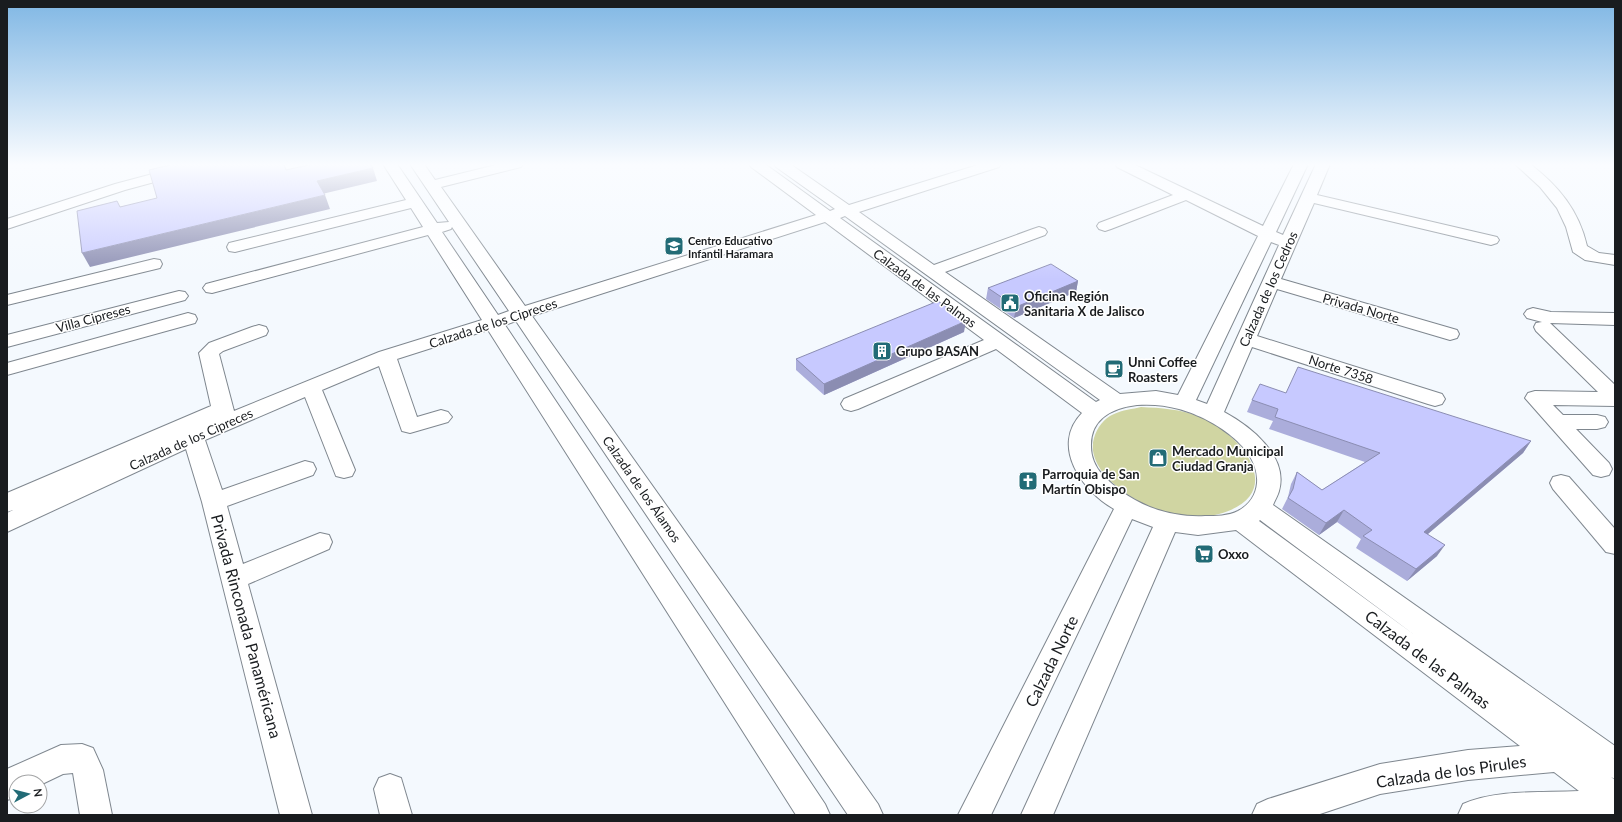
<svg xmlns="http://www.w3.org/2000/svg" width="1622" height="822" font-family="Lato,sans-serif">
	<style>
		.green { fill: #d0d5a2 }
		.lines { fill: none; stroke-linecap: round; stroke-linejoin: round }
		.minor-casing { stroke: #7f878f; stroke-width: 2 }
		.minor { fill: #fff; fill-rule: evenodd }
		.wall { fill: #abaddb }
		.shaded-wall { fill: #8b8db2 }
		.building { fill: #c7c9ff; stroke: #8b8db2 }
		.labels { text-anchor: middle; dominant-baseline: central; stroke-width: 3; stroke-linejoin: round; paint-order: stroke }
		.far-poi-label { font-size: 11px; font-weight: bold; fill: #191c1f; stroke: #fff; text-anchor: start }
		.street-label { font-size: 13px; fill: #191c1f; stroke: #fff }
		.poi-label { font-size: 13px; font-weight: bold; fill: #191c1f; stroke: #fff; text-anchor: start }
		.near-street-label { font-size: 16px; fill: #191c1f; stroke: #fff }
	</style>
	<rect width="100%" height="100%" fill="#f4f9fe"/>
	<!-- green -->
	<path class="green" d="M 1141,407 C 1161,408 1181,409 1200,417 C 1245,436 1288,495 1219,514 C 1179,524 1130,504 1104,474 C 1096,464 1090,451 1094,438 C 1097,428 1104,418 1114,414 C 1122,410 1133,409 1141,407 Z"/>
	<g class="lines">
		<defs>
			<g id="minor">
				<polygon points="190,164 212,164 210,167 125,190 7,229 7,219 115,184"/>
				<path d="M 383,164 L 397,164 L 437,223 L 449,222 L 410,164 L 424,164 L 435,180 L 500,164 L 523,164 L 521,167 L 441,187 L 525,306 L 816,215 L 751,167 L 749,164 L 765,164 L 830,211 L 835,209 L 776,167 L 774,164 L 790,164 L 849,205 L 981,164 L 1001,164 L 999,167 L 859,212 L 934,265 L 1033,229 L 1039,227 L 1045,229 L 1047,232 L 1045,235 L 945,272 L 1120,394 L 1156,391 L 1178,395 L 1258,236 L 1186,200 L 1111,229 L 1105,231 L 1099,229 L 1097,226 L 1099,223 L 1173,195 L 1117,167 L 1115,164 L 1133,164 L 1263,226 L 1294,164 L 1308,164 L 1276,232 L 1283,235 L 1316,164 L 1330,164 L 1317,195 L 1497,237 L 1499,240 L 1497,243 L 1491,245 L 1314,203 L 1281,279 L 1457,330 L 1459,334 L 1457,338 L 1450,340 L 1277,289 L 1257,336 L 1442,394 L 1445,399 L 1442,404 L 1435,406 L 1428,404 L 1252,347 L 1224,412 C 1250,426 1289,456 1279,491 C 1278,495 1275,500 1273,505 L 1615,746 L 1615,779 L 1611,777 L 1615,780 L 1615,815 L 1458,815 L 1463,804 C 1498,789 1541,793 1579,791 L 1554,772 L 1468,780 L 1380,794 L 1317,815 L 1252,815 L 1257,804 L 1268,799 L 1380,764 L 1468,750 L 1520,746 L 1236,530 L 1198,535 L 1175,532 L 1053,815 L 1021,815 L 1153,527 L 1132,519 L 991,815 L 958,815 L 1114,509 C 1082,491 1050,446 1082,413 L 996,349 L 858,409 L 851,411 L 844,409 L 841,404 L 844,399 L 984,340 L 825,222 L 532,316 L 878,804 L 883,815 L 848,815 L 516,321 L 505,325 L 825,804 L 830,815 L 796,815 L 488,330 L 397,359 L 417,417 L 441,410 L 448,412 L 452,417 L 448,422 L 410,433 L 402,431 L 379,366 L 322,390 L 355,470 L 352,476 L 344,478 L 336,476 L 305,397 L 205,440 L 222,490 L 305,461 L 313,463 L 316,469 L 313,475 L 227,506 L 243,564 L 320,533 L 329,535 L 332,542 L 329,549 L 248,584 L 312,815 L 280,815 L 202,502 L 186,449 L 7,532 L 7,513 L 13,510 L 7,512 L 7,493 L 211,406 L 199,353 L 209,343 L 252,327 L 259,325 L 266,327 L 268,331 L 266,335 L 223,351 L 219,354 L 234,411 L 379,352 L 482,320 L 428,235 L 212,293 L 206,292 L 203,288 L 206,284 L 423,227 L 411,208 L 235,252 L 229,251 L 227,247 L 229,243 L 406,200 ZM 845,216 L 1100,400 L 1096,402 L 840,218 ZM 452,227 L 509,311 L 498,315 L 442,232 L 451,229 ZM 1271,242 L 1279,245 L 1207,404 L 1196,400 ZM 1137,405 C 1151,404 1165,405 1179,409 C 1209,417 1260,446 1257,483 C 1256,495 1249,505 1238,511 C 1228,516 1216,516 1205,516 C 1167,518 1128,503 1102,474 C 1095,467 1091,456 1091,447 C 1090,419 1112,408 1137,405 ZM 1260,520 L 1416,636 L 1259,521 Z"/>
				<path d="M 1515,164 L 1530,164 C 1559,186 1579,211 1587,246 L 1599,253 L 1615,255 L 1615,265 L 1585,260 L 1573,252 L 1566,227 L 1557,208 L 1540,187 Z"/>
				<polygon points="154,259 160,260 162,264 160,268 7,305 7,295"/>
				<polygon points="179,291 185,292 188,296 185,300 7,347 7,335"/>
				<polygon points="1533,308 1551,312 1615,313 1615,325 1550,323 1615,385 1615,406 1553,405 1563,415 1597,415 1605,417 1608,422 1605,427 1597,429 1576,429 1609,463 1612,469 1609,475 1601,477 1593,475 1525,398 1528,393 1535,391 1598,392 1536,331 1534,327 1536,323 1542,322 1527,318 1524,314 1527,310"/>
				<polygon points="188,313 195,315 197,319 195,323 7,375 7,363"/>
				<polygon points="1561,475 1569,477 1615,529 1615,554 1606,552 1553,489 1550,483 1553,477"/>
				<polygon points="82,744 93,748 103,770 112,815 80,815 73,773 63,774 40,785 40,782 16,782 16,797 7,800 7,769 61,745"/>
				<polygon points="390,774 401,778 412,815 380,815 374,789 379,778"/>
			</g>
		</defs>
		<!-- minor casing -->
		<use href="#minor" class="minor-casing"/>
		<!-- minor -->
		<use href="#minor" class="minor"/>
	</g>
	<!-- wall -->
	<g class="wall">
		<polygon points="1078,281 1076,292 1014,318 986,299 988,288"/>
		<polygon points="964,332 824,395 796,370 796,359"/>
		<polygon points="1286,393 1531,441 1523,453 1428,534 1437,556 1407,581 1356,548 1361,539 1337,522 1319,535 1282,509 1288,497 1291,484 1297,472 1322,490 1365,462 1269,429 1273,421 1247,412 1252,400"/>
	</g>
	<!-- shaded-wall -->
	<g class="shaded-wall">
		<polygon points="373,168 377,181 322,194 317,181"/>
		<polygon points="325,195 330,209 90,267 82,253"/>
		<polygon points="1078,281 1076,292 1014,318 1016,307"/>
		<polygon points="966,321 964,332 824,395 824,384"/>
		<polygon points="1531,441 1523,453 1416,544 1424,532"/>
		<polygon points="1344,510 1337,522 1319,535 1326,523"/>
		<polygon points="1445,545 1437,556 1407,581 1416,569"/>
	</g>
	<!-- building -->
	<g class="building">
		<polygon points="174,164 284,164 286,170 313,164 370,164 373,168 317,181 325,195 82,253 77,211 117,201 120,207 157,198 149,170"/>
		<polygon points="1051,264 1078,281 1016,307 988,288"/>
		<polygon points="938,301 966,321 824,384 796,359"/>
		<polygon points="1298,367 1531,441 1424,532 1445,545 1416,569 1363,536 1372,530 1344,510 1326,523 1288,498 1293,489 1297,472 1322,490 1380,453 1275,417 1278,409 1252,400 1260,384 1286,393"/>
	</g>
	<!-- sky -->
	<linearGradient id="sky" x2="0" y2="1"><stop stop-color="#80b7e4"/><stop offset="0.59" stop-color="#fafcff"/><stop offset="1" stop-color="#fafcff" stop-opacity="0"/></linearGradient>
	<rect width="1622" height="279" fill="url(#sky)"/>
	<!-- icons -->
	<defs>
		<symbol id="school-square" viewBox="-11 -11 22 22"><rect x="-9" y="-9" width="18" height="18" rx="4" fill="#226b76" stroke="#fff"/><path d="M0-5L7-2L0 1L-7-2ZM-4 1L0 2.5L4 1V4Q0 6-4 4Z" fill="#fff"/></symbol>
		<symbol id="civic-square" viewBox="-11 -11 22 22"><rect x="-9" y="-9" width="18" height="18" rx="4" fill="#226b76" stroke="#fff"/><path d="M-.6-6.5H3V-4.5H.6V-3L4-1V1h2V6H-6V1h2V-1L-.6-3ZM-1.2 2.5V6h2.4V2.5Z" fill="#fff"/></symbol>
		<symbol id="building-square" viewBox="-11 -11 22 22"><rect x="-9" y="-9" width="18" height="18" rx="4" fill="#226b76" stroke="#fff"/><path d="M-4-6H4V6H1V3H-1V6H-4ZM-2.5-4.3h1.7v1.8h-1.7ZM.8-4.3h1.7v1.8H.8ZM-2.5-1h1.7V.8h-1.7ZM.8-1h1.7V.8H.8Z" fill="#fff"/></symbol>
		<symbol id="cafe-square" viewBox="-11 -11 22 22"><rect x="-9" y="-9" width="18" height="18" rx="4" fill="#226b76" stroke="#fff"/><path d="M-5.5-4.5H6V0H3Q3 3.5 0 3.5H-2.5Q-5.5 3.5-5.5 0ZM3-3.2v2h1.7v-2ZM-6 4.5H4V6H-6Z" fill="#fff"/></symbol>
		<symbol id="shop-square" viewBox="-11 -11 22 22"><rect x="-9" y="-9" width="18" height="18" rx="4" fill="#226b76" stroke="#fff"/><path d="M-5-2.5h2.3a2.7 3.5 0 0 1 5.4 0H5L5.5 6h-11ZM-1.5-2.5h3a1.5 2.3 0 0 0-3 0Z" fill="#fff"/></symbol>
		<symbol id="church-square" viewBox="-11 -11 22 22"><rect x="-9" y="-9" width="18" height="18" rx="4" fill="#226b76" stroke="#fff"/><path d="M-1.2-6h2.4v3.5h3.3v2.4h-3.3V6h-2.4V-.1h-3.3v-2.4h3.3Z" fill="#fff"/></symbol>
		<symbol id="supermarket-square" viewBox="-11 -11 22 22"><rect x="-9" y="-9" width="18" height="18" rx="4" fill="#226b76" stroke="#fff"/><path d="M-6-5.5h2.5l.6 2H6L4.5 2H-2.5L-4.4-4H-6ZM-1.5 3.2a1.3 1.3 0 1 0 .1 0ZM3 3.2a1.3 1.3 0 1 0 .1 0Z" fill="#fff"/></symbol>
	</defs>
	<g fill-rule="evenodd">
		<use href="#school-square" x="663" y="235" width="22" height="22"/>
		<use href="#civic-square" x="999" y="292" width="22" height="22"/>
		<use href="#building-square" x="871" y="340" width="22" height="22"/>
		<use href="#cafe-square" x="1103" y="358" width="22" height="22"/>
		<use href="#shop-square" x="1147" y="447" width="22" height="22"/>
		<use href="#church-square" x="1017" y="470" width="22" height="22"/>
		<use href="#supermarket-square" x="1193" y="543" width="22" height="22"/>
	</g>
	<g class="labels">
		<!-- far-poi labels -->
		<g class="far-poi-label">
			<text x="688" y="240">Centro Educativo<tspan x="688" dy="13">Infantil Haramara</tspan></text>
		</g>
		<!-- street labels -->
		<g class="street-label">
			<text transform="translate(925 288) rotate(36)">Calzada de las Palmas</text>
			<text transform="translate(1268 289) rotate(-66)">Calzada de los Cedros</text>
			<text transform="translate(1361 308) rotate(16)">Privada Norte</text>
			<text transform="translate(93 318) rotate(-15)">Villa Cipreses</text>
			<text transform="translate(493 323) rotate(-18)">Calzada de los Cipreces</text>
			<text transform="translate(1341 369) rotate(18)">Norte 7358</text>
			<text transform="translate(191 439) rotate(-24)">Calzada de los Cipreces</text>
			<text transform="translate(642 489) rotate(55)">Calzada de los Álamos</text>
		</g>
		<!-- poi labels -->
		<g class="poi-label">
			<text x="1024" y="296">Oficina Región<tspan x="1024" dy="15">Sanitaria X de Jalisco</tspan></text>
			<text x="896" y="351">Grupo BASAN</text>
			<text x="1128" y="362">Unni Coffee<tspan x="1128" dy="15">Roasters</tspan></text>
			<text x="1172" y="451">Mercado Municipal<tspan x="1172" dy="15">Ciudad Granja</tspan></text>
			<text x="1042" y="474">Parroquia de San<tspan x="1042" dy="15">Martín Obispo</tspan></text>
			<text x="1218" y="554">Oxxo</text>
		</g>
		<!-- near-street labels -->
		<g class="near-street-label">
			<text transform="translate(247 626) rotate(75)">Privada Rinconada Panaméricana</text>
			<text transform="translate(1428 659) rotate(37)">Calzada de las Palmas</text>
			<text transform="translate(1051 661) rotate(-64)">Calzada Norte</text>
			<text transform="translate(1451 771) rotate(-8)">Calzada de los Pirules</text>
		</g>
	</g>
	<!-- border -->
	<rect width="1622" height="822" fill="none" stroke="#191c1f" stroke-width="16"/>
	<!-- north arrow -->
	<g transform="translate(28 794) rotate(83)"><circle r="19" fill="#ffffff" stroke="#a3a4a5"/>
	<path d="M0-3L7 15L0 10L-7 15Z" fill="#226b76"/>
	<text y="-6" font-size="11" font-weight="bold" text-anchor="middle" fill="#191c1f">N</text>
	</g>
</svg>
